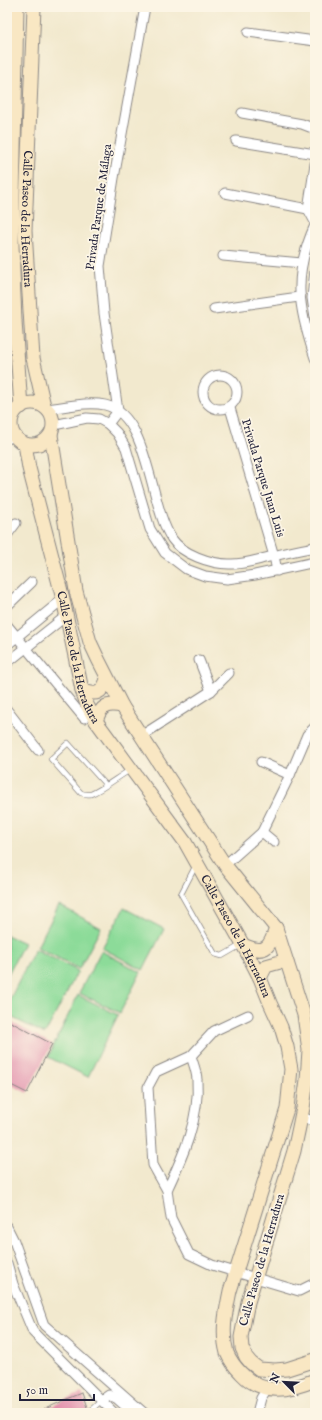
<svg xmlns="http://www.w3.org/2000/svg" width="322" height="1420" font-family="'IM FELL English',serif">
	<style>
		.green { fill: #8cdb99; stroke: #577e6a }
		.building { fill: #e290ac }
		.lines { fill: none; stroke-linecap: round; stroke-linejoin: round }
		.lane-casing { stroke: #8a8684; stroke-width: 6 }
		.street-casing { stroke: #8a8684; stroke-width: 11 }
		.secondary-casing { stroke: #8a8684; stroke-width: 15 }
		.lane { stroke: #fff; stroke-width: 4.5 }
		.street { stroke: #fff; stroke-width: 9 }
		.secondary { stroke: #f9e7c3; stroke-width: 13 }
		.labels { text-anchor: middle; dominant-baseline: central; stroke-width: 3.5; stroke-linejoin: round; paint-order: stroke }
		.street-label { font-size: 12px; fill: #22223b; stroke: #fcf5e5 }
	</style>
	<rect width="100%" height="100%" fill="#fcf5e5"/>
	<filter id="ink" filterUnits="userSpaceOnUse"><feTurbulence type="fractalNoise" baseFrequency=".025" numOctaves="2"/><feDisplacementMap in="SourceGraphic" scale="8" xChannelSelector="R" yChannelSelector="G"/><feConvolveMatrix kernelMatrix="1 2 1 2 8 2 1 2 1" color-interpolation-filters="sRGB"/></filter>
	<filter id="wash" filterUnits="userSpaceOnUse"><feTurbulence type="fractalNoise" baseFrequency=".012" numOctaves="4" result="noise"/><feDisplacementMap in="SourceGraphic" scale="16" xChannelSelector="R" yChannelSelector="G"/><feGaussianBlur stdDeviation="0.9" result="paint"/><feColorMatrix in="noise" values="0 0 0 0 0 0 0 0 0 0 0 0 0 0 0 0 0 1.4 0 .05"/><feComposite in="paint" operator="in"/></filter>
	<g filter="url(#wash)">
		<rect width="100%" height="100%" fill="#f2e9ce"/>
		<!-- green -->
		<g class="green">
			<polygon points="59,905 101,928 79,969 37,947"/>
			<polygon points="124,908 164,929 143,970 102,948"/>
			<polygon points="7,935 24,943 7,976"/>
			<polygon points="35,949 78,971 45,1034 7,1015 7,1005"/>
			<polygon points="101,951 141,972 120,1013 79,993"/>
			<polygon points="78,995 118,1015 88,1077 48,1057"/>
		</g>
		<g id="blocks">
			<!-- building -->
			<g class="building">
				<polygon points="7,1020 52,1044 27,1093 7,1083"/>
				<polygon points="82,1393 89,1413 36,1413 65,1400"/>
			</g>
		</g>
	</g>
	<g filter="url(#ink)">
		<use href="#blocks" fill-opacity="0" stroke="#8a8684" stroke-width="1"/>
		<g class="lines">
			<defs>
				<g id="lane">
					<path d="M 106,785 L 68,743 L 51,759 L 81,793 C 84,794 87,795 91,794 C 103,789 118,777 130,770"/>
					<polyline points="196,865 181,894 215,954 222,956 241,945"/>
					<polyline points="91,1410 102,1400"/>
				</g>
				<g id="street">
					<polyline points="248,32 315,41"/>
					<polyline points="242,113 302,124 315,129"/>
					<polyline points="236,141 315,154"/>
					<polyline points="315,164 308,209 315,222"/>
					<polyline points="225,193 308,209"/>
					<path d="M 315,225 C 292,276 298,307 315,358"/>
					<polyline points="223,256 302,263"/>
					<polyline points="315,270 312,298 315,317"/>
					<polyline points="214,309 299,297"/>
					<circle cx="220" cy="392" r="17"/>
					<polyline points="230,408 274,556 277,571"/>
					<path d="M 48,409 C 66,407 87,401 105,405 C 150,415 149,506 172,539 C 182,554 211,564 229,564 C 240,565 253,561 265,558 C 281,554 298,550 315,547"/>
					<polyline points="108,424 118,411 104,313 100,266 114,178 145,7"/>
					<polyline points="54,425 87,418 99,419 108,424 117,433 126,448 150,529 165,553 186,569 205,576 227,579 255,575 315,562"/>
					<polyline points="7,439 15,436"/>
					<polyline points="7,535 16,523"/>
					<polyline points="7,606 32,582"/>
					<polyline points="7,625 84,718"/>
					<polyline points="7,645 63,599"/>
					<polyline points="199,660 211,691"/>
					<polyline points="7,663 66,616"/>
					<polyline points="7,710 38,750"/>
					<polyline points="141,736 211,691 229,673"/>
					<polyline points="261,762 290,775"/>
					<polyline points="262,832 274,842"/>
					<polyline points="225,865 262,832 290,775 307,735 315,727"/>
					<polyline points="248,1015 214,1031 191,1056 156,1072 148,1087 153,1165 167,1190 171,1218 189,1254 212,1265 299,1291 315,1283"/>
					<polyline points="302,1117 315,1122"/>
					<path d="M 167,1190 C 183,1156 200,1118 197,1080 C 197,1072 193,1063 191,1056"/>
					<polyline points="7,1227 14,1241 44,1325 144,1413"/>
					<polyline points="7,1263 13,1284 33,1332 114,1413"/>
					<polyline points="102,1400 109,1395 116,1398 133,1413"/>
					<polyline points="257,1413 261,1398 267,1389"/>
				</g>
				<g id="secondary">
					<polyline points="17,7 12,245 15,321 21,407"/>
					<path id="s1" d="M 34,7 L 25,231 L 33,358 L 44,406"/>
					<circle cx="32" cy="424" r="21"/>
					<polyline points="51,435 76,591 90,642 98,659 122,706 225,865 276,928 304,1015 309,1050 307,1080 303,1108 294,1151 248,1302 241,1337 242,1348 246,1357 251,1363 259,1369 275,1370 287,1369 315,1360"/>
					<path id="s2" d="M 25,444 L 29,468 L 63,599 L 82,690 L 87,705 L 96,721 L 185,842 L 243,945 L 260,978 L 270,1003 L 281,1027 L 287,1047 L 291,1069 L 287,1109 L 230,1291 C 226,1311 221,1332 227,1353 C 230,1360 235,1367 241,1373 C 262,1396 289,1391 315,1380"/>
					<path d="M 82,690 C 96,696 102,694 107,679"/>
					<path d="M 96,721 C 101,706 106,703 122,706"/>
					<path d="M 243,945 C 264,954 269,950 276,928"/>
					<polyline points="260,978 266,966 280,962 287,963"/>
				</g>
			</defs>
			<!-- lane casing -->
			<use href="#lane" class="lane-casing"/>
			<!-- street casing -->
			<use href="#street" class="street-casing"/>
			<!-- secondary casing -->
			<use href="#secondary" class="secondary-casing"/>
			<!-- lane -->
			<use href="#lane" class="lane"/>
			<!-- street -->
			<use href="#street" class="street"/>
			<!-- secondary -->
			<use href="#secondary" class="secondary"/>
		</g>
	</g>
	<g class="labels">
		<!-- street labels -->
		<g class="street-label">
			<text transform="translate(99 207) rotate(-82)">Privada Parque de Málaga</text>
			<text stroke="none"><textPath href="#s1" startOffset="212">Calle Paseo de la Herradura</textPath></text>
			<text transform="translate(263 478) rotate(73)">Privada Parque Juan Luis</text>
			<text stroke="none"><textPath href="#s2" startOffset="220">Calle Paseo de la Herradura</textPath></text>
			<text stroke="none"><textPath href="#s2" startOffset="544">Calle Paseo de la Herradura</textPath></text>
			<text transform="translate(262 1260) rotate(-74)">Calle Paseo de la Herradura</text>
		</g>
	</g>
	<!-- margin -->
	<rect width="322" height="1420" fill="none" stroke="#fcf5e5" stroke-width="24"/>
	<!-- north arrow -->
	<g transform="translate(284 1382) rotate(294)" stroke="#fcf5e5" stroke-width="3" paint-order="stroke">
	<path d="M0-3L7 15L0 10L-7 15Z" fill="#22223b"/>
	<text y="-6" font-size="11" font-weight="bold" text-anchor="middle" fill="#22223b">N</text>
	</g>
	<!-- scale -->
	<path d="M20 1394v6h74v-6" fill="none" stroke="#22223b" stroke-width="2"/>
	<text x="26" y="1394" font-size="12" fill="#22223b" stroke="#fcf5e5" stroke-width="3" paint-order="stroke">50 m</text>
</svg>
